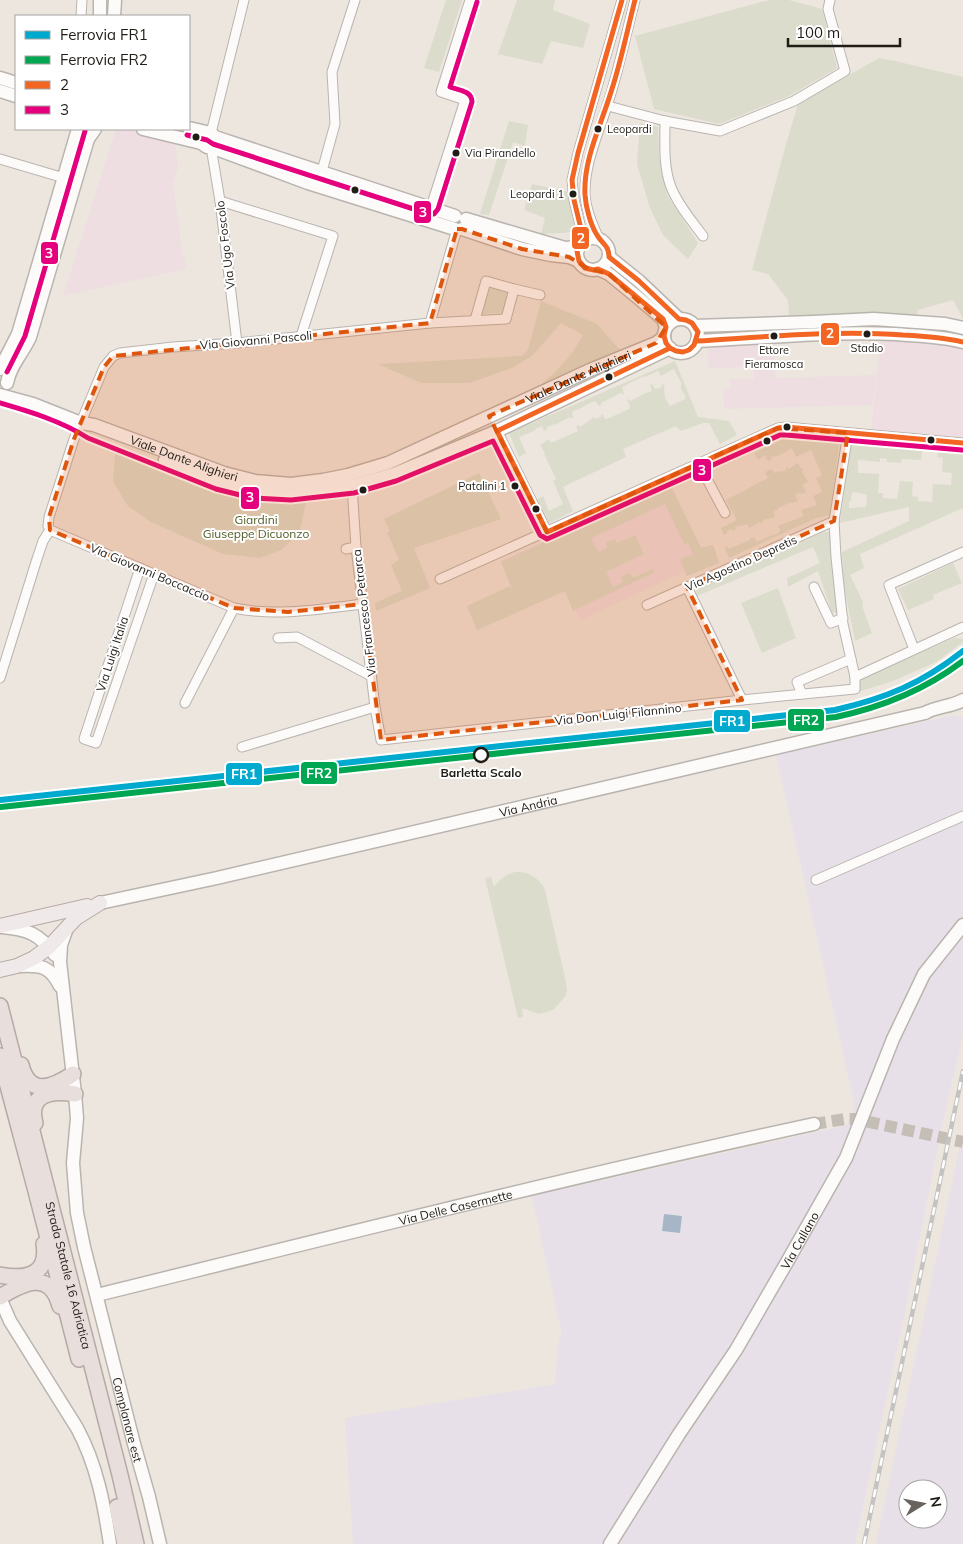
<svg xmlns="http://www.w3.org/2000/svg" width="963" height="1544" font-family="Mulish,sans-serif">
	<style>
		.industrial { fill: #e8e0e8; fill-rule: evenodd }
		.education { fill: #eedee2 }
		.green { fill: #dbdccc; fill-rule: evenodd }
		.water { fill: #a6b6c7 }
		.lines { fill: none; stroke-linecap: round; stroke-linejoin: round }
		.secondary-tunnel { stroke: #c4beb7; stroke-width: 12; stroke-dasharray: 12 6; stroke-linecap: butt }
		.street-casing { stroke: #bab4af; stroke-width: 11 }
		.secondary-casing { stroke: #bab4af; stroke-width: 15 }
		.primary-casing { stroke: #b7a9a6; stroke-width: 16 }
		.highway-casing { stroke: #b7a9a6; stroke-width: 18 }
		.street { stroke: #fcfbfa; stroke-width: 9 }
		.secondary { stroke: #fcfbfa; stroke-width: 12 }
		.primary { stroke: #f0e9e9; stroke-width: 14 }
		.highway { stroke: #e8dedc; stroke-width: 15 }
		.rail-casing { stroke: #c5c3c1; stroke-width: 4.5 }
		.rail { stroke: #fff; stroke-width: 2.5; stroke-dasharray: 8; stroke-linecap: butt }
		.bus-1-casing { stroke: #fff; stroke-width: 9 }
		.bus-2-casing { stroke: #fff; stroke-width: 9 }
		.bus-1 { stroke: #f26522; stroke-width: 5 }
		.bus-2 { stroke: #e5007d; stroke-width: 5 }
		.rail-1-casing { stroke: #fff; stroke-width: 10 }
		.rail-2-casing { stroke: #fff; stroke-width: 10 }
		.rail-1 { stroke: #00a9ce; stroke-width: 6 }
		.rail-2 { stroke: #00a651; stroke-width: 6 }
		.marked { fill: #de560c; fill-opacity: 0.2; stroke: #de560c; stroke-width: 4; stroke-dasharray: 10 6; stroke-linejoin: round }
		.bus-dot { fill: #201c16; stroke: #fff; stroke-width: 2 }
		.stop-dot { fill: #fff; stroke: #201c16; stroke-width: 2.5 }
		.labels { text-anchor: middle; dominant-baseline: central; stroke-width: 4; stroke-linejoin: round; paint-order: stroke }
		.bus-label { font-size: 11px; fill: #201c16; stroke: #fff; text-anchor: start }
		.street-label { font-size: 12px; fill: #201c16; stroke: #fff }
		.park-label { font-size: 12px; fill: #515e27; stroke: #fff }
		.stop-label { font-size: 12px; font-weight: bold; fill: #201c16; stroke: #fff }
		.line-badge { stroke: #fff; stroke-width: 2 }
		.badge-label { font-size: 14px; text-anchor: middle; font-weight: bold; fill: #fff }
	</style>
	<rect width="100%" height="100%" fill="#ede6df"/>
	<!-- industrial -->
	<g class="industrial">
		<polygon points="954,715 963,718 963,1035 944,1117 905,1312 855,1544 353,1544 345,1418 555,1384 559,1338 562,1334 532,1196 847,1125 855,1106 776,755"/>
		<path d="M 963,1134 L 963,1544 L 876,1544 L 960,1145 ZM 908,1489 L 938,1489 L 938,1519 L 908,1519 Z"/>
	</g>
	<!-- education -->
	<g class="education">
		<polygon points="116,129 127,129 175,142 178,168 173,183 183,257 185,257 186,269 63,296"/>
		<polygon points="881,337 925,340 963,349 963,439 871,431"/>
		<polygon points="774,344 775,378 876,375 873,405 724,409 723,389 730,388 730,379 754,379 754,367 709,368 708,346"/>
		<polygon points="670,484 701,548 713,545 719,562 687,576 684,572 581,620 565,591 521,610 500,561"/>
	</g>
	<!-- green -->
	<g class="green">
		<polygon points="446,0 462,0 439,72 424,68"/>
		<polygon points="517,0 555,0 553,10 590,24 583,48 551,41 542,64 498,54"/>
		<polygon points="769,0 789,0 822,9 837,68 789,96 719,124 654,109 635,36"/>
		<polygon points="879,58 895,61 963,77 963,319 953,300 918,310 916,316 789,317 788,300 768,274 752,270 786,144 798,104"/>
		<polygon points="509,121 528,125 525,146 513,142 489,215 480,214"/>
		<polygon points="640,123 658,127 659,156 667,195 698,243 688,259 663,235 650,208 637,164"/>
		<polygon points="532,184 569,192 577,232 541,234 545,218 524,210"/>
		<polygon points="488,283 511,290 505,313 480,314"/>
		<path d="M 541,301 L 597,324 L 621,351 L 534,391 C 553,374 572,358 583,335 L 561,323 L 533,355 L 514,367 L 469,383 L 421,383 L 378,364 L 522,356 L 528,350 Z"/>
		<polygon points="675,361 698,417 729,421 737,435 720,444 709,423 703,423 681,431 676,426 623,449 626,457 563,487 573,511 548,524 537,500 543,496 549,511 563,504 553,481 556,479 544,454 545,453 540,445 549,439 551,443 578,431 576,426 579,425 580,427 594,417 596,419 601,417 601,415 603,414 604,418 607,419 629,409 630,406 627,400 629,399 630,401 646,393 652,391 650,385 652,384 655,389 662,387 661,385 663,384 665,387 664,388 665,398 670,406 685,399 686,397 681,389 681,385 682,384 674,369 661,376 658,371 645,377 644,376 622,387 624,394 623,395 622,393 619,394 601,403 601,405 599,406 596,402 594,401 579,409 573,411 572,413 574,418 572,418 571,417 554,425 554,424 547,427 547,429 544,431 542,426 535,429 536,430 519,437 526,453 519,457 509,433"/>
		<polygon points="796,433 840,438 830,515 816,518 729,558 725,548 727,546 729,549 750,540 750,539 754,537 757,542 774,534 775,535 781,531 778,526 804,516 801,510 817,505 813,496 822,492 816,478 822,475 811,450 796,457 792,448 776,457 775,456 771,457 772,459 768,461 765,455 758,460 754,453"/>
		<path d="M 852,437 L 963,446 L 963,508 L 860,554 L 864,568 L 850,575 L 863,602 L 862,606 L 872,633 L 855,641 L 843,581 L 842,552 L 909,521 L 909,507 L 840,523 ZM 922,450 L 938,451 L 937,457 L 943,458 L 942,472 L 952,473 L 951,485 L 933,484 L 932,502 L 918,501 L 918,497 L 912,496 L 913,482 L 900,481 L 897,499 L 883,498 L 883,493 L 878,493 L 879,474 L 858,473 L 858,460 L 880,462 L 880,458 L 887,459 L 887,462 L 901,463 L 902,459 L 921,460 ZM 855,492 L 867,495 L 866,507 L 849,508 L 849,501 L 851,501 L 852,493 Z"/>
		<polygon points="116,445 175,467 234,494 307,498 299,534 281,550 260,558 223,554 151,522 128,506 113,481"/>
		<polygon points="798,463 800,468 802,468 803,470 802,472 808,482 802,485 806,492 801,494 800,492 795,495 798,501 792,503 791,502 778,508 778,509 773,512 775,517 763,520 763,522 761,524 759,522 749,528 747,524 742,526 741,525 735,527 736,529 733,531 732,529 727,531 727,534 724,535 721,528 737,520 726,500 768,478 765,472 772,469 774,473 780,471 781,472 786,470 786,468 788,467 789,469"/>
		<polygon points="479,473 501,519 414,548 430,588 376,611 375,603 402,591 391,565 399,560 387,532 390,531 384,519"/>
		<path d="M 670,484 L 701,548 L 713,545 L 719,563 L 687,576 L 680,560 L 573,611 L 565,591 L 477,630 L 467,606 L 510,586 L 514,593 L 501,562 ZM 665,504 L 684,544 L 688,543 L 693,554 L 654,572 L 652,569 L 633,578 L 630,573 L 621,577 L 623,582 L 613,587 L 606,572 L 644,554 L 635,535 L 617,543 L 615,539 L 606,543 L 607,548 L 598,552 L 591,538 Z"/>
		<polygon points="824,532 830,532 837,612 832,613 818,571 788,587 787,578 820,563 813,547 697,596 696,589"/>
		<polygon points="953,563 962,583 933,595 934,599 908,610 898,589"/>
		<polygon points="778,588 796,638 762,653 741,603"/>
		<polygon points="954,638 963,639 963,642 936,662 893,681 858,692 859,679"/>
		<path d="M 515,872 C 528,871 540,878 545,890 L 566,982 L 567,991 L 565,997 L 553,1010 L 539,1014 L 522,1008 L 523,1017 L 518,1018 L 485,878 L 491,877 L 494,887 C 500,879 505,875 515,872 Z"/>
	</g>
	<!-- water -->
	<polygon class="water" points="664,1214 682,1216 680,1233 662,1231"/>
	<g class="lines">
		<!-- secondary-tunnel -->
		<polyline class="secondary-tunnel" points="814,1124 845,1119 855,1119 963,1142"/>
		<defs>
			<g id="street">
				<polyline points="81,16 82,0"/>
				<path d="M 608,106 L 665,121 C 665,142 663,166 671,187 C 678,205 692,221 703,236"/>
				<polyline points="665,121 720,131 794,101 845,71 828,9 830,0"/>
				<polyline points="211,133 244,0"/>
				<polyline points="211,147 220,201 237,343"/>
				<polyline points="0,159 64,178"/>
				<polyline points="322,171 335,124 332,72 355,0"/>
				<polyline points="220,201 333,236 301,336"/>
				<polyline points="431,207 465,100 441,92 470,0"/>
				<path d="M 599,239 C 593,226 586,210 585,195 C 584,164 599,132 608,103 C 619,69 626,34 635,0"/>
				<polyline points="580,245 582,233 574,200 572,180 578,153 622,0"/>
				<polyline points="475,320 486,281 514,289"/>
				<polyline points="430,323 457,229"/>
				<polyline points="497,431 547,532"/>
				<polyline points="699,464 725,513"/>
				<polyline points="352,486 356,547 375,707 381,740 742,700 855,689 855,677 843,624 836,557 834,521 848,433"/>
				<polyline points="346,549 356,547"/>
				<polyline points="140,568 84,739 96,743 154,574"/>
				<polyline points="440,579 778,428 786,427 963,443"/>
				<polyline points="687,587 742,700"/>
				<polyline points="814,587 831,623 843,618"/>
				<path d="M 363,604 C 320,609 277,617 234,608 L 50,530 L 48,526 L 49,517 L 74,439 L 104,367 L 113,356 L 120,353 L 173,347 L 237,343 L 430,323 L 506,319 L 514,289 L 540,295"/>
				<polyline points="647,605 834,521"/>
				<polyline points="278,638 297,637 371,676"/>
				<polyline points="914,649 889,585 963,552"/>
				<polyline points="855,677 963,627"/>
				<polyline points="0,678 36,562 43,541 50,530"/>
				<polyline points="802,694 797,682 851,659"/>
				<polyline points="185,703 234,608"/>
				<polyline points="242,747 375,707"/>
				<polyline points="816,880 963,816"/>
			</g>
			<g id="secondary">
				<polyline points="100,16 100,0"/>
				<polyline points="114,16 115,0"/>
				<polyline points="0,78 16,83"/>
				<polyline points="0,91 16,96"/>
				<polyline points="189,128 211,133 215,137 455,216"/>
				<polyline points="143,129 201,143 207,147 211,147 308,183 455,229"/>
				<polyline points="466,219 565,248 579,247"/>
				<polyline points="462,229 522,249 551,255 569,257 579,261"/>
				<circle cx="593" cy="254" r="16"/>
				<polyline points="609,257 639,281 679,319"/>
				<polyline points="598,269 609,274 636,296 663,319 666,327"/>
				<circle cx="681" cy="336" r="17"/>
				<polyline points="695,326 813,322 874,319 945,324 963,328"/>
				<path d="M 697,341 C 763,338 829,331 895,334 C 918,336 941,336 963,342"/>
				<polyline points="0,369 18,334 78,129"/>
				<path d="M 7,383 C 10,365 23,353 30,337 L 88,139 L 95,129"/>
				<path id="s1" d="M 0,395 L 33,404 L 81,423 L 94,425 L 224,473 L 255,481 L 291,484 L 323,480 L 348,475 L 388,463 L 590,370 L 656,343 L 664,337"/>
				<polyline points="165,460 218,482 253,491 291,493 352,486 394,474 497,431 670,348"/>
				<path id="s2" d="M 100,903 L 217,878 L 925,713 C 937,706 951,707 963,700"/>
				<path d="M 2,927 C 27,929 40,934 55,955"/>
				<path id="s3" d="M 67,928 L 61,945 L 60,962 L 75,1094 L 77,1118 L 73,1163 L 77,1213 L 84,1247 L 134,1444 L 149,1497 L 160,1544"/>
				<path d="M 20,966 C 41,965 50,966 60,986"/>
				<path id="s4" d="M 97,1295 C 336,1236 574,1176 814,1124"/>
				<path d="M 0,1298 L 10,1321 L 77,1428 C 97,1465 104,1504 110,1544"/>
				<path id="s5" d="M 610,1544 L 679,1434 L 736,1350 L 787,1262 L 846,1158 L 893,1039 L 924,974 L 963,925"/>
			</g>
			<g id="primary">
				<polyline points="0,926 87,906"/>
				<polyline points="0,970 17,966 34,958 49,947 76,918 100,903"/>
			</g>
			<g id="highway">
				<path id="s6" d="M 0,1006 L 120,1475 L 136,1544"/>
				<polyline points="0,1056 36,1191 79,1359"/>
				<path d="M 21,1065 C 29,1097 52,1088 73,1074"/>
				<path d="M 35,1123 C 27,1093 53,1090 75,1094"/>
				<path d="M 0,1275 C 26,1280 49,1275 44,1244"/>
				<path d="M 0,1297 C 23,1283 50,1269 60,1306"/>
				<polyline points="117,1507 125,1544"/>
			</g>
		</defs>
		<!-- street casing -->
		<use href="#street" class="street-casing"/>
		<!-- secondary casing -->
		<use href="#secondary" class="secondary-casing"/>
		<!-- primary casing -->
		<use href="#primary" class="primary-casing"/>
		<!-- highway casing -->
		<use href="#highway" class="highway-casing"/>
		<!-- street -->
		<use href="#street" class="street"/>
		<!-- secondary -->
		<use href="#secondary" class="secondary"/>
		<!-- primary -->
		<use href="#primary" class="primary"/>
		<!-- highway -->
		<use href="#highway" class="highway"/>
		<defs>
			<polyline id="rail" points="864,1544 963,1071"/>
		</defs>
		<!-- rail casing -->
		<use href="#rail" class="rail-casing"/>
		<!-- rail -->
		<use href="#rail" class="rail"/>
		<defs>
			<g id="bus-1">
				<path d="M 622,0 L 578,153 L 572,180 L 574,200 L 582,233 L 577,251 L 579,261 L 585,268 L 594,270 L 598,269 L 609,274 L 663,319 L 666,327 L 664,336 L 666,343 L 670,348 L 676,351 L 683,352 L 689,350 L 694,345 L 698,332 L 692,323 L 686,320 L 679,319 L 639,281 L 609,257 C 609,245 602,244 597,235 C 590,224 586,207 585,195 C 583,160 601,125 611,92 C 621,62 627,31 635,0"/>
				<path d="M 697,341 C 765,337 834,330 903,335 C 923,336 943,337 963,342"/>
				<polyline points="670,348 497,431 547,532 778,428 786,427 963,443"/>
			</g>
			<g id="bus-2">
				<path d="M 187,135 L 207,140 L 213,144 L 429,214 L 434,214 L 438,209 L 472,102 C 472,91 459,90 450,87 L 477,2"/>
				<polyline points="7,372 25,336 85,131"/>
				<path d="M 0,403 C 31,412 61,421 88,438 L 216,489 L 252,498 L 291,500 L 354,493 L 396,481 L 493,441 L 540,535 L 547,539 L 780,435 L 786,435 L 962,450"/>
			</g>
		</defs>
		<!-- bus-1 casing -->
		<use href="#bus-1" class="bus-1-casing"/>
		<!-- bus-2 casing -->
		<use href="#bus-2" class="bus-2-casing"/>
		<!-- bus-1 -->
		<use href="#bus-1" class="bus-1"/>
		<!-- bus-2 -->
		<use href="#bus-2" class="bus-2"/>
		<defs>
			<path id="rail-1" d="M 0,800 L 835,710 C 886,698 921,684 963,651"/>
			<path id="rail-2" d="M 1,807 L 836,717 C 883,707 925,690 963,661"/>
		</defs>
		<!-- rail-1 casing -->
		<use href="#rail-1" class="rail-1-casing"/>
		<!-- rail-2 casing -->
		<use href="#rail-2" class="rail-2-casing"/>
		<!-- rail-1 -->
		<use href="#rail-1" class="rail-1"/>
		<!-- rail-2 -->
		<use href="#rail-2" class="rail-2"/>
	</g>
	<!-- marked area -->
	<path class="marked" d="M 457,229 L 462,229 L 522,249 L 569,257 L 589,269 L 609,274 L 666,327 L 656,343 L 489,416 L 547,532 L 778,428 L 848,433 L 834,521 L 687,587 L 742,700 L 381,740 L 363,604 L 288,612 L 234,608 L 50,530 L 49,517 L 74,439 L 104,367 L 113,356 L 430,323 Z"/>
	<!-- markers -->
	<g class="bus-dot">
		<circle cx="598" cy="129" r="4.5"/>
		<circle cx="196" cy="137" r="4.5"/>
		<circle cx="456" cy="153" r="4.5"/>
		<circle cx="355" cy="190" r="4.5"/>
		<circle cx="573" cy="194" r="4.5"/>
		<circle cx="867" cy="334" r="4.5"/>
		<circle cx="774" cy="336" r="4.5"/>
		<circle cx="609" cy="377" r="4.5"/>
		<circle cx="787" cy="427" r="4.5"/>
		<circle cx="931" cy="440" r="4.5"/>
		<circle cx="767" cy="441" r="4.5"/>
		<circle cx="515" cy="486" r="4.5"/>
		<circle cx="363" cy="490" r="4.5"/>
		<circle cx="536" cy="509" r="4.5"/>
	</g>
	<circle class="stop-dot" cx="481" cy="755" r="7"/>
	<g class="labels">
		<!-- bus labels -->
		<g class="bus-label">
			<text x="607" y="129">Leopardi</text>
			<text x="465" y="153">Via Pirandello</text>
			<text x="564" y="194" text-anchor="end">Leopardi 1</text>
			<text x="867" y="348" text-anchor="middle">Stadio</text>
			<text x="774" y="350" text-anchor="middle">Ettore<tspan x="774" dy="14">Fieramosca</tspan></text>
			<text x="506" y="486" text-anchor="end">Patalini 1</text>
		</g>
		<!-- street labels -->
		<g class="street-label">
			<text transform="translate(225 245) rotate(-97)">Via Ugo Foscolo</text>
			<text transform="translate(256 340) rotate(-5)">Via Giovanni Pascoli</text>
			<text stroke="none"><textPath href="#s1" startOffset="614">Viale Dante Alighieri</textPath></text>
			<text stroke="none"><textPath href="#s1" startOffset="195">Viale Dante Alighieri</textPath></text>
			<text transform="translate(741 563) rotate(-24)">Via Agostino Depretis</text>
			<text transform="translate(150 572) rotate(23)">Via Giovanni Boccaccio</text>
			<text transform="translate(364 613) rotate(-97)">Via Francesco Petrarca</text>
			<text transform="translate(112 654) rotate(-72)">Via Luigi Italia</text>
			<text transform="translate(618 714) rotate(-6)">Via Don Luigi Filannino</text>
			<text stroke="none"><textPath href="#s2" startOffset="439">Via Andria</textPath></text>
			<text stroke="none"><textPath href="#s4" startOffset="369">Via Delle Casermette</textPath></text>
			<text stroke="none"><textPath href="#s5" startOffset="358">Via Callano</textPath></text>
			<text stroke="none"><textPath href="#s6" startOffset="278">Strada Statale 16 Adriatica</textPath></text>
			<text stroke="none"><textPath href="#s3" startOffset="500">Complanare est</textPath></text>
		</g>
		<!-- park labels -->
		<g class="park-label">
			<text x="256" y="519">Giardini<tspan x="256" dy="14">Giuseppe Dicuonzo</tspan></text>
		</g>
		<!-- stop labels -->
		<g class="stop-label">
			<text x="481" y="772">Barletta Scalo</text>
		</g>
	</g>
	<g class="line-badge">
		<rect x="413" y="200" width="19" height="24" rx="5" fill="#e5007d"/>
		<rect x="571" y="226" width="19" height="24" rx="5" fill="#f26522"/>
		<rect x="40" y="241" width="19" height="24" rx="5" fill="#e5007d"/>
		<rect x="820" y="322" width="20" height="24" rx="5" fill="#f26522"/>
		<rect x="692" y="458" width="20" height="24" rx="5" fill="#e5007d"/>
		<rect x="240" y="486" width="20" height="24" rx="5" fill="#e5007d"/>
		<rect x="787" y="708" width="38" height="24" rx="5" fill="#00a651"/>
		<rect x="713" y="709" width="38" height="24" rx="5" fill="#00a9ce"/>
		<rect x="300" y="761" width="38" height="24" rx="5" fill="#00a651"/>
		<rect x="225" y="762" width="38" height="24" rx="5" fill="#00a9ce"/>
	</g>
	<g class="badge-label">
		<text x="423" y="217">3</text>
		<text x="581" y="243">2</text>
		<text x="49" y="258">3</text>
		<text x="830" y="338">2</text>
		<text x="702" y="475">3</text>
		<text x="250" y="502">3</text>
		<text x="806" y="725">FR2</text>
		<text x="732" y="726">FR1</text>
		<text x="319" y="778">FR2</text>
		<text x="244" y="779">FR1</text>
	</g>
	<!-- legend -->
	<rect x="15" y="15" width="175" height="115" fill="#ffffff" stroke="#a6a4a2"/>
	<rect x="25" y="31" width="25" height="8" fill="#00a9ce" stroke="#a6a4a2"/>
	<text x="60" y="40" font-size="15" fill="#201c16">Ferrovia FR1</text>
	<rect x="25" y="56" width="25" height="8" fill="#00a651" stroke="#a6a4a2"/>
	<text x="60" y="65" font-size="15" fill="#201c16">Ferrovia FR2</text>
	<rect x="25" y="81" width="25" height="8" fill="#f26522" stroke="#a6a4a2"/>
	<text x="60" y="90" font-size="15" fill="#201c16">2</text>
	<rect x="25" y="106" width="25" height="8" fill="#e5007d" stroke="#a6a4a2"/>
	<text x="60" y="115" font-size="15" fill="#201c16">3</text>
	<!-- north arrow -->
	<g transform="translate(923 1504) rotate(80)"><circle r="24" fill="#ffffff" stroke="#a6a4a2"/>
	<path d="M0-4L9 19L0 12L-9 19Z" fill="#68635c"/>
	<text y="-8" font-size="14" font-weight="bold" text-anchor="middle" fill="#201c16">N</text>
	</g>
	<!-- scale -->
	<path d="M788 38v8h112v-8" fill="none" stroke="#201c16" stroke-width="2.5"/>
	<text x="796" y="38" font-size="15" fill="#201c16" stroke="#ffffff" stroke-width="4" paint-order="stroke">100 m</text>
</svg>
